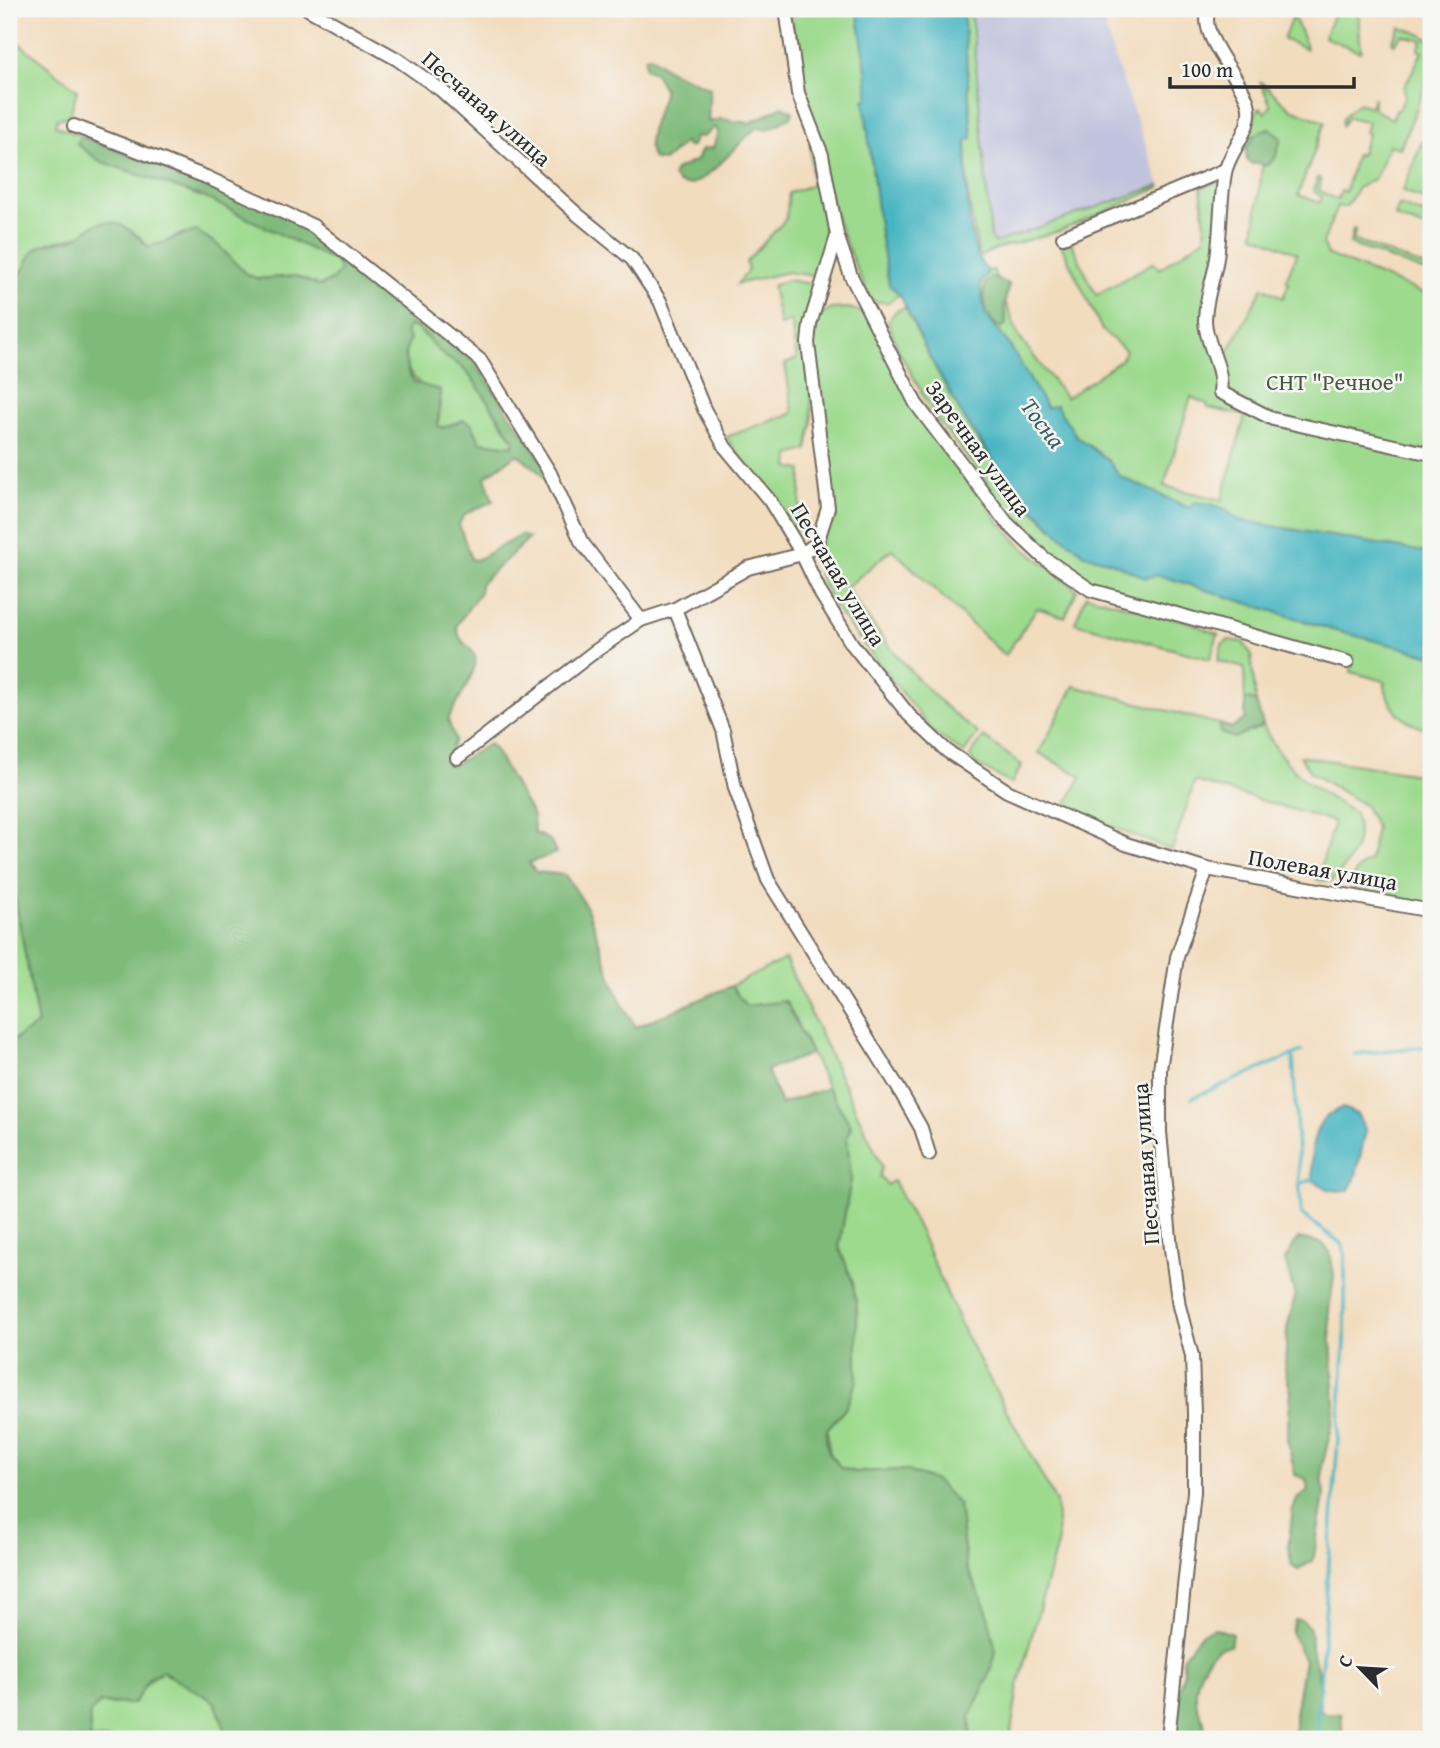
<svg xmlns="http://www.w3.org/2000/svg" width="1440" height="1748" font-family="'Gentium Book Plus',serif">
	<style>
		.industrial { fill: #c1c2dd }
		.green { fill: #9dda8e; stroke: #64825c; stroke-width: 2; fill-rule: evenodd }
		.forest { fill: #7eba79; stroke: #547252; stroke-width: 2; fill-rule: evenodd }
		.water { fill: #47b5c1; stroke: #397076; stroke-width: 2 }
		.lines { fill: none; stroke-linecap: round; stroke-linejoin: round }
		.stream { stroke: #47b5c1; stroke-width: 3.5 }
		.minor-casing { stroke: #71695e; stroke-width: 16 }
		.minor { stroke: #fff; stroke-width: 12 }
		.labels { text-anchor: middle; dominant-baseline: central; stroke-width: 5; stroke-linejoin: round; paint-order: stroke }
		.street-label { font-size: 23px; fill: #2b2b2b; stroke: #f6f6f2 }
		.park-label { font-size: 23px; fill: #485744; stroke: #f6f6f2 }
		.water-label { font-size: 24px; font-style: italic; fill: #355b60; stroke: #f6f6f2 }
	</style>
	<rect width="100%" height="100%" fill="#f6f6f2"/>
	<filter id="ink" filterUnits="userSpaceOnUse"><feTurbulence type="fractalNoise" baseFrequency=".0143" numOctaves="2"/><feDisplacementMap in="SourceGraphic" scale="14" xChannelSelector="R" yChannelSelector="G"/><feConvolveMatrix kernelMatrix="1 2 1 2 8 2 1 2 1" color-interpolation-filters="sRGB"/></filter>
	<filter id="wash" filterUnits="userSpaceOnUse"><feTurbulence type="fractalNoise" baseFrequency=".00686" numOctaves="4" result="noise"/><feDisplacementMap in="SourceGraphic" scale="28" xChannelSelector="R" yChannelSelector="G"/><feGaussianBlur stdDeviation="1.57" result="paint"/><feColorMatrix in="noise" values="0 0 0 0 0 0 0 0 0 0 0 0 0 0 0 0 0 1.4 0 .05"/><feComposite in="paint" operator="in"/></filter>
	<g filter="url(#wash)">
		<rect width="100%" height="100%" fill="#f2dcbe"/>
		<!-- industrial -->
		<polygon class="industrial" points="971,9 1100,9 1113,54 1160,185 995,244 991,239"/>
		<!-- green -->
		<g class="green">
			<path d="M 790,9 L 857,9 C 861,38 868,70 868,99 L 864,100 L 880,233 L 889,284 L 900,294 L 887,303 L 872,301 C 826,214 803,106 790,9 Z"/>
			<polygon points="963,9 971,9 991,238 995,243 1160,185 1161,187 1060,231 996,249 979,257 968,196 966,140 972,138"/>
			<polygon points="1336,9 1358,9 1361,52 1324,37"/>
			<polygon points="1293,15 1307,47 1306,49 1283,39"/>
			<path d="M 1400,27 C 1408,30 1424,33 1429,40 C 1440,61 1409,126 1400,148 L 1389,145 L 1375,178 L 1358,188 L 1346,207 L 1337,206 L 1323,243 L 1328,255 L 1431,296 L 1431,553 L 1237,520 L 1227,510 L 1187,507 L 1121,477 L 1104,457 L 1077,437 L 1056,405 L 1047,409 L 1009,344 L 985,314 L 980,286 L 988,271 L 993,270 L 1019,337 L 1066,398 L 1121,360 L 1126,351 L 1102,330 L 1061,245 L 1071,242 L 1096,295 L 1154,262 L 1159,269 L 1206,237 L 1201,187 L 1230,177 L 1222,260 L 1211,317 L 1222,363 L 1263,287 L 1283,298 L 1289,283 L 1286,280 L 1297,253 L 1254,235 L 1264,151 L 1254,146 L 1244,147 L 1257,110 L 1261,108 L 1265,113 L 1271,106 L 1260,81 L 1291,109 L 1325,122 L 1298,195 L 1320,203 L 1322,197 L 1313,190 L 1318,178 L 1321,179 L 1319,190 L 1337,200 L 1341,191 L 1345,192 L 1356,154 L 1360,155 L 1368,134 L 1365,132 L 1368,122 L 1348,117 L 1342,126 C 1340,118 1351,108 1359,103 L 1370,107 L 1374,97 L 1374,109 L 1392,119 L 1396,110 L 1399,110 L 1405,95 L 1404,88 L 1422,52 L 1418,50 L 1422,40 L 1402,35 L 1394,44 L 1392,41 ZM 1191,397 L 1207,404 L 1208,408 L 1245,416 L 1222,500 L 1164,486 Z"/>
			<path d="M 9,35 L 77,90 L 70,116 L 57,119 L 55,125 L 81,136 L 77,144 L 100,161 L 206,198 L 335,261 L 340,270 L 332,280 L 320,286 L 296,276 L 258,279 L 246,274 L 183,233 L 160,245 L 147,246 L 139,236 L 93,225 C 74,245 55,236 37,249 C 23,259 29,273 9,281 Z"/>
			<polygon points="1431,130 1431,202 1403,191 1422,141 1426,142"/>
			<path d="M 810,141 C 827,188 834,229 821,277 L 787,272 L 737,284 L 748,270 L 746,262 L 786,219 L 789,193 L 812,185 Z"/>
			<polygon points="1399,205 1431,217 1431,230 1395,217"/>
			<polygon points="1353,229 1356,230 1353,240 1431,269 1431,274 1350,244"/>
			<polygon points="787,280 818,285 808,315 812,424 807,450 790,455 789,467 802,470 799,529 794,529 726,437 793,413 785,364 797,359 791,321 780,325 772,286"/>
			<path d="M 905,307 C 948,396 1004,506 1093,557 C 1100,560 1107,560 1114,563 C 1130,569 1141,578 1158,575 L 1332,630 L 1431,655 L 1431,905 L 1353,889 C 1349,875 1359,867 1370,860 L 1376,827 L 1365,806 L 1310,772 L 1300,756 L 1425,775 L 1428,730 C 1401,721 1388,709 1384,681 L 1351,672 L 1354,658 L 1250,634 L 1094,587 L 1045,553 L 1006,516 L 991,488 L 936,418 L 898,350 L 888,321 L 896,311 Z"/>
			<path d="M 849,308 L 864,313 L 999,522 L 1019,544 L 1077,590 L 1065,617 L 1037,608 L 1005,656 L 892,549 L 846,588 C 882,640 926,696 978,733 L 964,753 L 932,731 L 833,605 L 820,578 L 815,556 L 829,514 L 813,344 L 817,315 L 832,309 Z"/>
			<path d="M 408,325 L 418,329 L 443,355 L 462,367 L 475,382 L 514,441 L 513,446 L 480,442 L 464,420 L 441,428 L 438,425 L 441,402 C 420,384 395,370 410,339 L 405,334 Z"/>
			<polygon points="1086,595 1189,622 1218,634 1210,659 1075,623"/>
			<polygon points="1228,640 1243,642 1251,654 1256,702 1245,700 1244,668 1218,661 1222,644"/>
			<path d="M 1074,686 L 1219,724 L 1220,733 L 1251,732 L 1263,725 C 1284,770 1313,789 1355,813 C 1364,842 1352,860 1332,881 L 1317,880 L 1334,822 L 1195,781 L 1172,850 L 1064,809 L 1081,776 L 1039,753 Z"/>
			<polygon points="984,737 1022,765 1011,784 973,762 970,756"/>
			<polygon points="9,866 38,1025 9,1043"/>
			<polygon points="785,959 882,1166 880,1177 887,1185 893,1181 920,1232 964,1332 1056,1502 1058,1541 1018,1686 1010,1739 971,1739 970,1715 993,1666 987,1611 966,1566 959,1505 936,1481 904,1470 856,1472 841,1468 830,1456 827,1429 845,1409 857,1381 857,1311 853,1283 839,1247 851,1179 847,1138 851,1126 828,1088 786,1001 746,1006 731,986"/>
			<path d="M 162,1671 L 215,1702 L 229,1739 L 90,1739 L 90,1713 L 101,1703 C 140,1709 137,1686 162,1671 Z"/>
		</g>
		<!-- forest -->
		<g class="forest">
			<path d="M 650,56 L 668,70 L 710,88 L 708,122 L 721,119 L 750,123 L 783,106 L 793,112 L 791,117 C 785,120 774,128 767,129 C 758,129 765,125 756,129 C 740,138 691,209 673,176 L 675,170 L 697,160 L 702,149 L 713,148 L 718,132 L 715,127 L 703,137 L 696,136 L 692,146 L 687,147 L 685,142 L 664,161 L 653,159 C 641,139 661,110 664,89 L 655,73 L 645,68 L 645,58 Z"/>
			<polygon points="1270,128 1281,138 1275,159 1265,166 1260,163 1252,164 1247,160 1246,149 1255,134"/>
			<path d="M 81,136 L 294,219 L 334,244 L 474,361 L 544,464 L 557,499 L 539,472 L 519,455 L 514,456 L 485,477 L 493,501 L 465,514 L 459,524 L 471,559 L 476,560 L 521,535 L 529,538 L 480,584 L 480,592 L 457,625 C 458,646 470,642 475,657 C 479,670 454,706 448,720 L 455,739 L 447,759 L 452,766 L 489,744 L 494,749 L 533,816 L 534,833 L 550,840 L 556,853 L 529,863 L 536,872 L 565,875 C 572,885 580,895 586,907 C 605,949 608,986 636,1027 L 731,986 L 746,1006 L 786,1001 L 811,1054 L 767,1070 L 781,1104 L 828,1088 L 851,1126 L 847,1138 L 851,1179 L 839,1247 L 853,1283 L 857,1311 L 857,1381 L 845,1409 L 827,1429 L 826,1442 L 830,1455 L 841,1468 L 856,1472 L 904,1470 L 936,1481 L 959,1505 L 966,1566 L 987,1611 L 996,1651 L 988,1679 L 970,1715 L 971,1739 L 229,1739 L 215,1702 L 162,1671 L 149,1678 L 134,1704 L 100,1703 L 90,1713 L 90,1739 L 9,1739 L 9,1043 L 38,1024 L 9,866 L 9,281 C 30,273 23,260 36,249 C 46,241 61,243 73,239 C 82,236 87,228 95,225 C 114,215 135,232 147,246 C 166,245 179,234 197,231 L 218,245 L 246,274 L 258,279 L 296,276 L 320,286 L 332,280 L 340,270 L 335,261 L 206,198 L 100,161 L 77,144 ZM 409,325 L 418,329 L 443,355 L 462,367 L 475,382 L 514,440 L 513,446 L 480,442 L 472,424 L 464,420 L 442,428 L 438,425 L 440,390 L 415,383 C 404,369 403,354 410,339 L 405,333 Z"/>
			<path d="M 991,277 L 1009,284 L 1004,307 L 1006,324 L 1001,328 C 985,320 977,289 991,277 Z"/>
			<polygon points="1250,699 1256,702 1263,725 1234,738 1220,733 1219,724 1232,728 1245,719 1245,700"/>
			<polygon points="1298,1238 1322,1243 1330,1252 1334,1276 1329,1310 1335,1403 1333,1422 1322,1466 1324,1496 1313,1561 1298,1569 1292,1566 1288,1547 1293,1509 1298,1498 1308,1490 1306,1479 1295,1475 1287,1438 1291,1392 1285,1369 1287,1329 1295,1296 1285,1260"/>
			<polygon points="1295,1620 1301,1620 1310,1628 1311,1648 1318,1672 1320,1709 1325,1713 1341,1714 1343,1739 1295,1739 1295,1714 1304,1660 1291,1632"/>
			<path d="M 1215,1628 L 1232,1634 L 1230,1646 C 1208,1645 1195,1679 1196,1697 C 1196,1717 1209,1714 1203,1739 L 1177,1739 L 1178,1695 L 1184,1670 L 1182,1658 L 1202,1633 Z"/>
		</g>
		<!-- water -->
		<g class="water">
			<path d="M 857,9 L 963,9 L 972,139 L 966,140 C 967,171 964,250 988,271 L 980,286 L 985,314 L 1009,344 L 1047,408 L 1056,405 L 1077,437 L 1108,460 L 1121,477 L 1187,507 L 1191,507 L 1194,502 L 1211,504 L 1227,510 L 1238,520 L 1431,553 L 1431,655 L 1333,630 L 1159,575 L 1145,578 L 1109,561 L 1086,555 L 1059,534 L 1010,484 L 963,416 L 929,356 L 900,295 L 889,285 L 880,233 L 864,100 L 868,99 C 868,71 861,37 857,9 Z"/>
			<path d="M 1343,1108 L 1357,1114 L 1366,1131 L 1355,1179 L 1348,1191 L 1330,1190 L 1314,1181 C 1308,1153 1312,1116 1343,1108 Z"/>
		</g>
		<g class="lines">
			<!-- stream -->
			<g class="stream">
				<polyline points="1355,1054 1431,1046"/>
				<polyline points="1293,1055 1301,1214 1342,1244 1345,1255 1345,1342 1316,1739"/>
				<polyline points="1192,1098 1302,1051"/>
				<polyline points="1299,1184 1314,1179"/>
			</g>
		</g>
	</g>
	<g filter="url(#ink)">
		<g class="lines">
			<defs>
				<g id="minor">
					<polyline points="308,9 397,59 441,90 578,215 632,259 660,301 704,409 725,447 770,501 802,554 821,594 852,644 909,715 947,751 1007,791 1126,844 1207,869 1431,911"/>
					<polyline points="786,9 798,93 822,155 837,235 851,276 916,404 1006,522 1044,558 1091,590 1347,662"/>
					<path d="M 1210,9 C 1195,32 1241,77 1248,103 C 1255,128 1229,150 1225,173 C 1220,201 1221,230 1217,258 C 1214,278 1205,300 1205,321 C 1206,346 1224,367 1220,392 L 1273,419 L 1431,454"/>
					<polyline points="74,126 206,177 313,226 480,360 550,473 581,541 641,620"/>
					<polyline points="1063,237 1225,170"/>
					<polyline points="675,609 723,730 735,788 768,880 896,1084 921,1128 929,1154"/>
					<polyline points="457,758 594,652 641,620 675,609 748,568 802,554 817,543 828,508 808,343 810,324 837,236"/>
					<polyline points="1168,1739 1194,1492 1194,1412 1192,1356 1179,1306 1171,1249 1160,1132 1160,1069 1177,957 1207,869"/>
				</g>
			</defs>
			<!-- minor casing -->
			<use href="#minor" class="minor-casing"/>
			<!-- minor -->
			<use href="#minor" class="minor"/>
		</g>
	</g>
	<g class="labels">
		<!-- street labels -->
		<g class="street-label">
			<text transform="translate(487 108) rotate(41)">Песчаная улица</text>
			<text transform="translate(979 448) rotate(54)">Заречная улица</text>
			<text transform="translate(839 574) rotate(59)">Песчаная улица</text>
			<text transform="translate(1323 869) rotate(10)">Полевая улица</text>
			<text transform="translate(1145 1164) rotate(-94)">Песчаная улица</text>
		</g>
		<!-- park labels -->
		<g class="park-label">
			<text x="1335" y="381">СНТ "Речное"</text>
		</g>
		<!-- water labels -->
		<g class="water-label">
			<text transform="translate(1043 423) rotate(53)">Тосна</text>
		</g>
	</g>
	<!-- margin -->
	<rect width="1440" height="1748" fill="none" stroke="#f6f6f2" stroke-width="35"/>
	<!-- north arrow -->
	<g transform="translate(1360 1668) rotate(295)" stroke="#f6f6f2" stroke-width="5" paint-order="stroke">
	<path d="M0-5L12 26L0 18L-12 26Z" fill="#2b2b2b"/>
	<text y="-10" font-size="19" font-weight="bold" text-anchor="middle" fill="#2b2b2b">С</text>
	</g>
	<!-- scale -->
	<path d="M1170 77v10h184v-10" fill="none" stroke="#2b2b2b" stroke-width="3.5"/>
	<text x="1181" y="77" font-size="21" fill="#2b2b2b" stroke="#f6f6f2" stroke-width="5" paint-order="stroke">100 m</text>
</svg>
